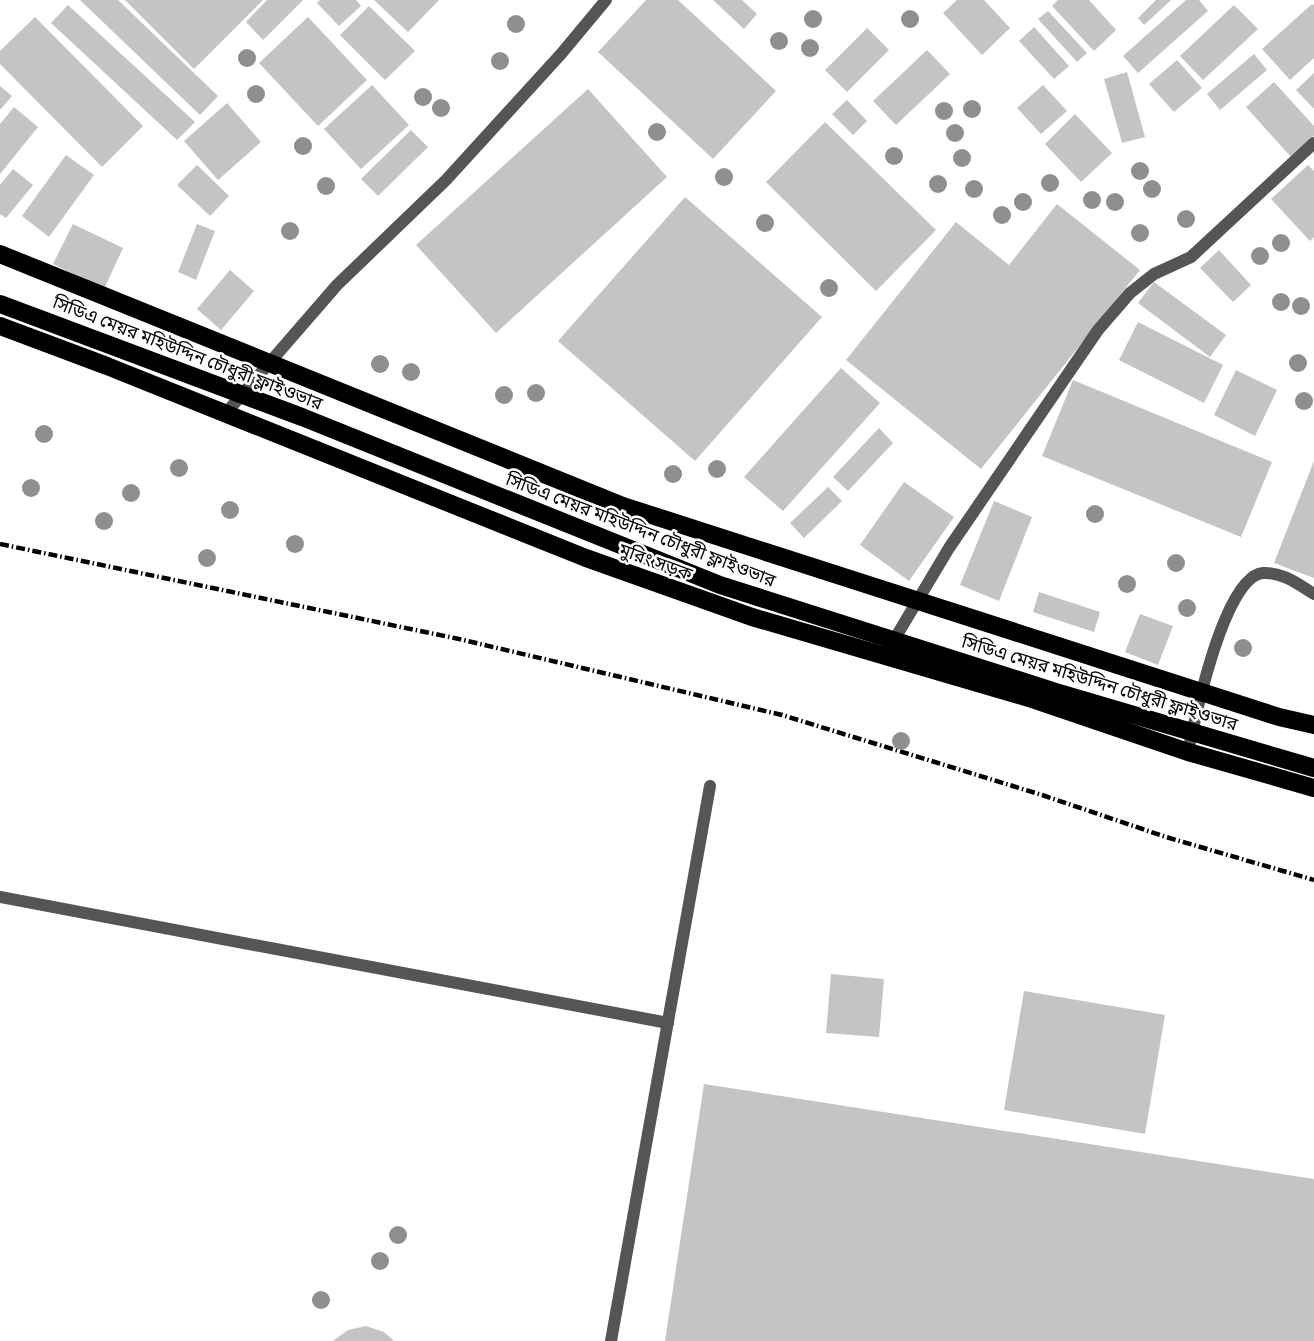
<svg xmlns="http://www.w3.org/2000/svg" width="1314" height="1341" font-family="Barlow,'Noto Sans Bengali',sans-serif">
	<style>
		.building { fill: #c4c4c4 }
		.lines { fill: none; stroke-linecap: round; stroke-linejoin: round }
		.lane { stroke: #555; stroke-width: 12 }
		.street { stroke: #555; stroke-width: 12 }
		.highway { stroke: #000; stroke-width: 18 }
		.rail { stroke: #000; stroke-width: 4.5; stroke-dasharray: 9 3 1.5 3; stroke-linecap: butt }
		.tree { fill: #8f8f8f }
		.labels { text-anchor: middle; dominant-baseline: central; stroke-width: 5; stroke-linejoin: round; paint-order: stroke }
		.street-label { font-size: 18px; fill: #000; stroke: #fff }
	</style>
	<rect width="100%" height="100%" fill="#fff"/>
	<!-- building -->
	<g class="building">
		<polygon points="80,0 118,0 218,96 200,115"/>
		<polygon points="125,0 263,0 194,69"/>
		<polygon points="267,0 303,0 263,40 246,22"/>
		<polygon points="320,0 356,0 361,6 339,26 317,3"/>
		<polygon points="374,0 439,0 408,32"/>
		<polygon points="646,0 678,0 776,91 713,159 598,52"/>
		<polygon points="713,0 742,0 757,14 744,29"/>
		<polygon points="957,0 984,0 1010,28 982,55 943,13"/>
		<polygon points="1058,0 1089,0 1116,30 1094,51 1052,6"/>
		<polygon points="1156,0 1171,0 1144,25 1138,18"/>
		<polygon points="1186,0 1199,0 1208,11 1138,73 1123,56"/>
		<polygon points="1312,4 1314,5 1314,58 1290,80 1262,49"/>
		<polygon points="68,5 195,122 177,140 51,23"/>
		<polygon points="1234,5 1258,29 1203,80 1180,56"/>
		<polygon points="369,6 415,51 385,80 340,35"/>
		<polygon points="1048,11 1087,53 1077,62 1038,19"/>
		<polygon points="35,17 143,126 102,167 0,64 0,51"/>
		<polygon points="308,17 367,80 318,126 259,63"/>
		<polygon points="1034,27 1069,66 1054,79 1019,41"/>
		<polygon points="867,28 889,50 847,92 825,70"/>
		<polygon points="927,50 950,74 896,125 873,101"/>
		<polygon points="1254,54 1267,70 1220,110 1207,94"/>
		<polygon points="1177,60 1202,88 1174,112 1149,84"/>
		<polygon points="1127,72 1145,137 1122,143 1104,79"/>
		<polygon points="1314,73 1314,109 1296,90"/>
		<polygon points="1274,82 1314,126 1314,136 1291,157 1246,107"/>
		<polygon points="372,85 409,125 361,169 324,129"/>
		<polygon points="1043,85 1067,111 1041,134 1017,108"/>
		<polygon points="0,86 12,96 0,110"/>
		<polygon points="588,89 667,177 496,333 416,245"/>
		<polygon points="847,100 867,121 853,135 832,114"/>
		<polygon points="227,103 261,142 218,180 184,141"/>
		<polygon points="14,107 38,127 0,174 0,124"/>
		<polygon points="1075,114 1112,153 1081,182 1045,144"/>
		<polygon points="825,122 936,230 876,291 766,182"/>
		<polygon points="411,130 428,147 378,196 361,179"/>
		<polygon points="66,155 94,175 49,237 22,216"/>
		<polygon points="197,165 229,196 210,216 177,185"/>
		<polygon points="1308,165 1314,171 1314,237 1310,241 1271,199"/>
		<polygon points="13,169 33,185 6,218 0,214 0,185"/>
		<polygon points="685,197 822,317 695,461 558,341"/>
		<polygon points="1057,204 1140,270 981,469 846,360 956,222 1009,265"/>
		<polygon points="73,224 123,248 104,289 53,264"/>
		<polygon points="197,224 215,231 196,280 178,272"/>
		<polygon points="1219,250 1251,285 1233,302 1200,268"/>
		<polygon points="230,270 254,291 221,330 197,309"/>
		<polygon points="1154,282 1226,335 1210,357 1138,303"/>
		<polygon points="1138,322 1223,365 1204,403 1119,360"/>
		<polygon points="841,368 880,403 783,511 744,477"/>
		<polygon points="1236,370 1277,390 1255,436 1214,415"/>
		<polygon points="1073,380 1272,462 1241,537 1042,456"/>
		<polygon points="879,428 893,443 848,491 833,477"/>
		<polygon points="1314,461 1314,578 1274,563"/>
		<polygon points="904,482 954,517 909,581 860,545"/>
		<polygon points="828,487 842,501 804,538 790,523"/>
		<polygon points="994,501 1032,517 999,601 960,585"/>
		<polygon points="1039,592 1100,612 1094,632 1033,612"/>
		<polygon points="1140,614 1173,626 1158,665 1125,652"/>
		<polygon points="831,974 884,979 879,1037 826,1033"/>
		<polygon points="1024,991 1165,1015 1145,1134 1004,1110"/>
		<polygon points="704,1084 1314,1179 1314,1341 665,1341"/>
		<polygon points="366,1326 384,1332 394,1341 333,1341 348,1330"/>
	</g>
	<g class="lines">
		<!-- lane -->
		<g class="lane">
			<polyline points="0,897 668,1023"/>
			<polyline points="611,1341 710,786"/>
		</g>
		<!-- street -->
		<g class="street">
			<polyline points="226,413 337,285 446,180 561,54 606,0"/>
			<polyline points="891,645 949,548 1098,330 1130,293 1154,274 1191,257 1314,143"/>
			<path d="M 1188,752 C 1195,718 1224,576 1263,573 C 1283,572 1298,584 1314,594"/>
		</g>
		<!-- highway -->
		<g class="highway">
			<polyline points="0,254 623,506 1279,717 1314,725"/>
			<polyline points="0,304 302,417 720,585 1056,692 1314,768"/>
			<polyline points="0,326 107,366 586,558 752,617 1029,698 1188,752 1314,788"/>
		</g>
		<!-- rail -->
		<polyline class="rail" points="0,544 459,639 782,715 1042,795 1166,837 1314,880"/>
	</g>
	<!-- trees -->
	<g class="tree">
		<circle cx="813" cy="19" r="9"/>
		<circle cx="910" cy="19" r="9"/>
		<circle cx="516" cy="24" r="9"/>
		<circle cx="779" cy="41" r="9"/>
		<circle cx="810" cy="48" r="9"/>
		<circle cx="247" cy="58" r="9"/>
		<circle cx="500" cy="61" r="9"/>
		<circle cx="256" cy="94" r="9"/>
		<circle cx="423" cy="97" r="9"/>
		<circle cx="441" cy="108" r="9"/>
		<circle cx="972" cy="109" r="9"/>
		<circle cx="944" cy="111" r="9"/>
		<circle cx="657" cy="132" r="9"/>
		<circle cx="955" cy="133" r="9"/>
		<circle cx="303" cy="146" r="9"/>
		<circle cx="894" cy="156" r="9"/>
		<circle cx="962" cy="158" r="9"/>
		<circle cx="1140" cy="171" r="9"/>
		<circle cx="724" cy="177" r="9"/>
		<circle cx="1050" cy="183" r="9"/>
		<circle cx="938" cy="184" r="9"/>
		<circle cx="326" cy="186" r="9"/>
		<circle cx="974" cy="189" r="9"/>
		<circle cx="1152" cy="189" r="9"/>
		<circle cx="1092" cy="200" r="9"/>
		<circle cx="1023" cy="202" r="9"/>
		<circle cx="1115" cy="202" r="9"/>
		<circle cx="1002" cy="215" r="9"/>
		<circle cx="1186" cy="219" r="9"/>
		<circle cx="765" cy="223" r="9"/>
		<circle cx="290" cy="231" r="9"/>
		<circle cx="1140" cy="233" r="9"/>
		<circle cx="1281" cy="243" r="9"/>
		<circle cx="1260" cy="256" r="9"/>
		<circle cx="829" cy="288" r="9"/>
		<circle cx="1281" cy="302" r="9"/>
		<circle cx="1301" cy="306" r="9"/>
		<circle cx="1298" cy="363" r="9"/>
		<circle cx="380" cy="364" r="9"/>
		<circle cx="411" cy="372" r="9"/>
		<circle cx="536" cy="393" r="9"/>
		<circle cx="504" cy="395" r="9"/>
		<circle cx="1304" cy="401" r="9"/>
		<circle cx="44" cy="434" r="9"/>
		<circle cx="179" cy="468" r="9"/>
		<circle cx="717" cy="469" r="9"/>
		<circle cx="673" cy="474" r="9"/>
		<circle cx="31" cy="488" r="9"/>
		<circle cx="131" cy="493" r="9"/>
		<circle cx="230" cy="510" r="9"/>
		<circle cx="1095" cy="514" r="9"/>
		<circle cx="104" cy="521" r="9"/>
		<circle cx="295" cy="544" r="9"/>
		<circle cx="207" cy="558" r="9"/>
		<circle cx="1176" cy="563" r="9"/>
		<circle cx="1127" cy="584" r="9"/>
		<circle cx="1187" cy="608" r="9"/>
		<circle cx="1243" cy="648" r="9"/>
		<circle cx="901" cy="741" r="9"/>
		<circle cx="398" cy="1235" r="9"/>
		<circle cx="380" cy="1261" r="9"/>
		<circle cx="321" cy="1300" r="9"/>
	</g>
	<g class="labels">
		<!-- street labels -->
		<g class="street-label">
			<text transform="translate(188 352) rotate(21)">সিডিএ মেয়র মহিউদ্দিন চৌধুরী ফ্লাইওভার</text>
			<text transform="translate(641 529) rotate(21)">সিডিএ মেয়র মহিউদ্দিন চৌধুরী ফ্লাইওভার</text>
			<text transform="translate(656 561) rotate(20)">মুরিং সড়ক</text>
			<text transform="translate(1100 682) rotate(17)">সিডিএ মেয়র মহিউদ্দিন চৌধুরী ফ্লাইওভার</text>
		</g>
	</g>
</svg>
